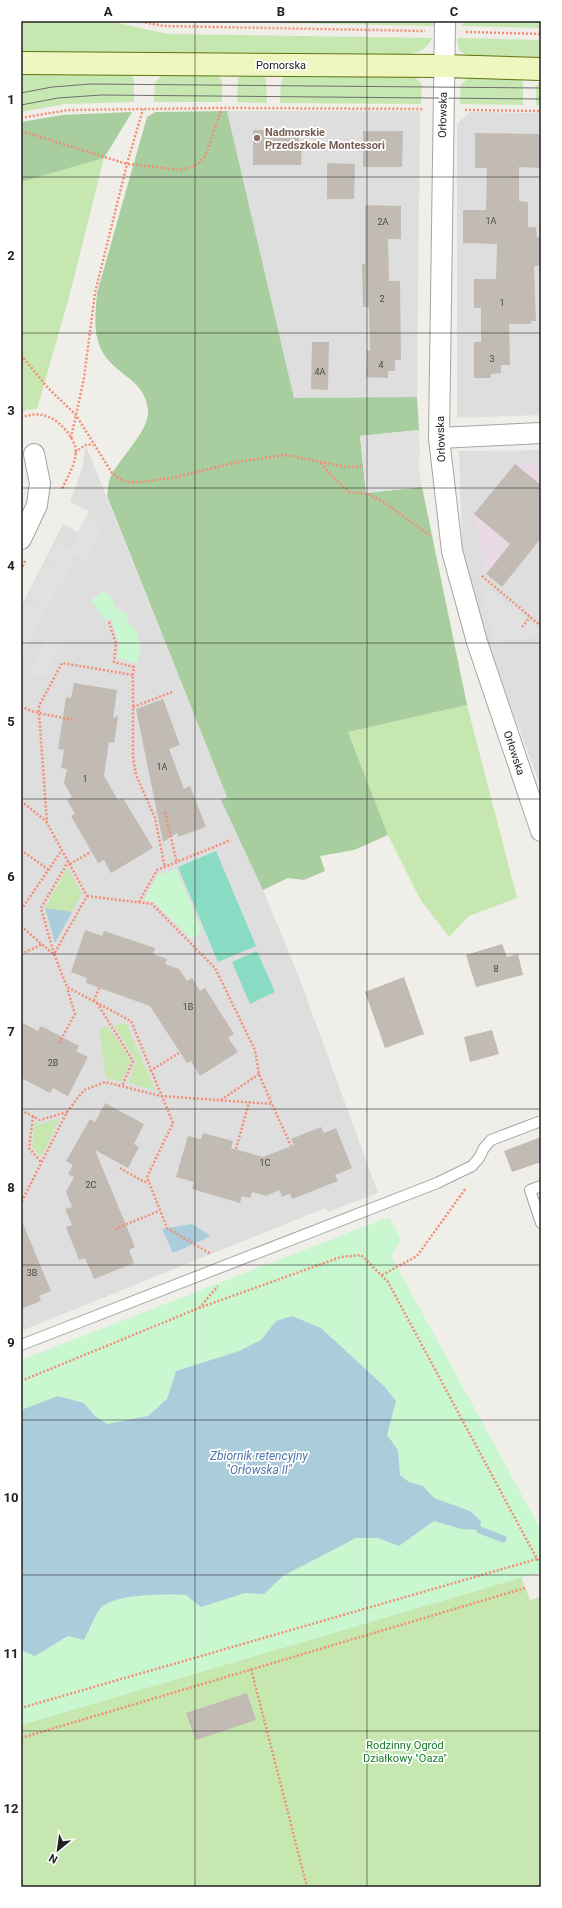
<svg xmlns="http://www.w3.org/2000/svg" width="562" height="1908" font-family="Roboto,sans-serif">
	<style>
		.residential { fill: #dfdede }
		.industrial { fill: #e9dae5 }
		.grass { fill: #c7e7b1 }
		.forest { fill: #a8cd9f }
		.park { fill: #c8f7d0 }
		.pitch { fill: #8adbc3 }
		.parking { fill: #e1e1e1 }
		.water { fill: #abccdb }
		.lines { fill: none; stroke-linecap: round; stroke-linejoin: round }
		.stream { stroke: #abccdb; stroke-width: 7 }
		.building { fill: #c1bbb4 }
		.lane-casing { stroke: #a5a5a5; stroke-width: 12 }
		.street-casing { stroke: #a5a5a5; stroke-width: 22 }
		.secondary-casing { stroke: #5f740b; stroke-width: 24 }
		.path { stroke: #f38e76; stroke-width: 2.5; stroke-dasharray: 2 2; stroke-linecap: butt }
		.lane { stroke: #fff; stroke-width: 10 }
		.street { stroke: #fff; stroke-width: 20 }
		.secondary { stroke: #eff7c0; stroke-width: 22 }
		.tram { stroke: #6f6f6f; stroke-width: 1 }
		.grid { fill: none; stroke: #212121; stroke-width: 1; stroke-opacity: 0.55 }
		.education-dot { fill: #8d6e63; stroke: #fff; stroke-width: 1.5 }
		.labels { text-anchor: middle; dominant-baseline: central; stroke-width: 3.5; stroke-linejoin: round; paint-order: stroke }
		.number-label { font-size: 9px; fill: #494846 }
		.street-label { font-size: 11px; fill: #212121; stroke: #fff }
		.education-label { font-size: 11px; font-weight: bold; fill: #785e54; stroke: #fff; text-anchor: start }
		.park-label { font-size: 11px; fill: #127b24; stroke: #fff }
		.water-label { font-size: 12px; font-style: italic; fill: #5176ac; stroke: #fff }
		.neatline { fill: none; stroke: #212121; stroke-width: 1.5 }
		.grid-label { font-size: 13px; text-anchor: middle; font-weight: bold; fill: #212121 }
	</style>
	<rect width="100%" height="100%" fill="#f0eee8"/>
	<!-- residential -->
	<g class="residential">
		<polygon points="227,111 420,111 417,397 294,398"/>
		<polygon points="470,112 541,113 541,415 457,418 457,124"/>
		<polygon points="86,446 227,797 222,800 263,890 299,977 378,1193 328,1212 325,1208 21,1331 21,607 63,524 78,532 89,511 70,502 82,469"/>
		<polygon points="541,450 541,787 488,646 462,556 459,451"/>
	</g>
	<!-- industrial -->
	<polygon class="industrial" points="515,464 541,465 541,538 502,587 486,574 474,514"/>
	<!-- grass -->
	<g class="grass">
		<path d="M 21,21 L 108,21 L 168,34 L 432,38 C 427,51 415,54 401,55 L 21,52 Z"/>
		<polygon points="178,21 436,21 436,26"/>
		<polygon points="465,21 541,21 541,28 461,26"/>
		<polygon points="457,38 541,40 541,57 468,56 459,50"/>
		<polygon points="21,72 132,75 134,80 134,102 65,104 21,112"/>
		<polygon points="162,75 219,76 222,81 222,102 154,102 155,83"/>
		<polygon points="242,75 259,75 266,78 267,103 237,102 238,78"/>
		<polygon points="285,75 410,75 415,77 422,84 421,104 280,103 281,82"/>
		<polygon points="469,77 521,79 523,85 523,105 460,104 461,85"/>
		<polygon points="541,79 541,105 536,105 536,86"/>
		<polygon points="104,158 68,301 37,409 26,410 21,413 21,182"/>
		<polygon points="467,705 517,898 469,916 449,937 420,899 388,835 348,732"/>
		<polygon points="67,868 82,893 72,912 45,908"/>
		<polygon points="126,1023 155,1090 128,1083 136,1061 114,1026"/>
		<polygon points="108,1026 131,1061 121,1082 106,1078 99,1030"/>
		<polygon points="60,1118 41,1157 32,1147 35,1122 41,1124"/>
		<polygon points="521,1577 530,1600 541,1597 541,1887 21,1887 21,1725"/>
	</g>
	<!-- forest -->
	<g class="forest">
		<path d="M 227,111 L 294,398 L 417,397 L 419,430 L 360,436 L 366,493 L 422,487 L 467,705 L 348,732 L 388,835 L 354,850 L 320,856 L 325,871 L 304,880 L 288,878 L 263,890 L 221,800 L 227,797 L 107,496 C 108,490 108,484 110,478 C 118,459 150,431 148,410 C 145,376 109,375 99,344 C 93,329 96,309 97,293 L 147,117 L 155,112 Z"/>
		<polygon points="132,112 104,158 21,182 21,122 62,115"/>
	</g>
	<!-- park -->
	<g class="park">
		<path d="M 103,592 L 110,595 L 116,608 L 127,614 C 129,628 131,623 137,633 C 142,643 140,653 138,663 L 117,658 L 119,644 L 112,620 L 109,619 L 105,620 L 91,600 Z"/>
		<polygon points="176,869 201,929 199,934 191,939 153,901 144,900 158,875"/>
		<path d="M 389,1217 L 401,1239 L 391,1256 L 541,1530 L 541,1572 L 21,1725 L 21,1650 L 35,1656 L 69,1636 L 84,1640 C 89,1630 93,1619 99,1610 C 111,1593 168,1594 187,1595 L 201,1606 L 245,1593 L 264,1594 L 283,1576 L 356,1538 L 378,1538 L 399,1546 L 434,1521 L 461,1529 L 470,1511 L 434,1498 L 423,1486 L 409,1482 L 400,1475 L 398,1450 L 387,1435 L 392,1416 L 384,1386 L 321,1328 L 276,1321 L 261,1340 L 239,1351 L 176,1371 L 167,1399 L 148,1416 L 107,1424 L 94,1415 L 84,1403 L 58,1396 L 21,1410 L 21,1360 Z"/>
	</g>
	<!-- pitch -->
	<g class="pitch">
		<polygon points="216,851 256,946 218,962 178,867"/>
		<polygon points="257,951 275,992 250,1004 232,962"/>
	</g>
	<!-- parking -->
	<g class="parking">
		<polygon points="419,430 420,456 418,461 422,487 366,493 360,436"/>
		<polygon points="86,519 102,526 89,553 90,561 76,554 21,659 21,644 23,640 21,639 21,612 26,602 39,608 41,603 29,596 45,565 58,571 60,565 48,559 56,543 70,550"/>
		<polygon points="490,589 541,632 541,634 519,640 509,638 501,641 495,646 483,599"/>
		<polygon points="47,637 61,645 44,678 29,671"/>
	</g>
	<!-- water -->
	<g class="water">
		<polygon points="45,908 72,912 55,943"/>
		<polygon points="192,1224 211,1236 173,1253 162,1229"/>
		<path d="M 292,1316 L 321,1328 L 384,1386 L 396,1401 L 387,1435 L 398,1450 L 400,1475 L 409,1482 L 423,1486 L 434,1498 L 470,1511 L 481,1521 L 480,1530 L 461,1529 L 434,1521 L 399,1546 L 378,1538 L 356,1538 L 283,1576 L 264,1594 L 245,1593 L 201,1607 L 186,1595 C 168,1594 111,1593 99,1610 C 93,1619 89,1631 84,1640 L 68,1636 L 35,1656 L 21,1650 L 21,1410 L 58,1396 L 84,1403 L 94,1415 L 107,1424 L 148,1416 L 167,1399 L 176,1371 L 239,1351 L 261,1340 L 276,1321 Z"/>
	</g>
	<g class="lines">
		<!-- stream -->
		<polyline class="stream" points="480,1530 503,1539"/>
	</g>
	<!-- building -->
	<g class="building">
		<polygon points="253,130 299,130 299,142 302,142 301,165 253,165"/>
		<polygon points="363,131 403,131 402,167 363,167"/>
		<polygon points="475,133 541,134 541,168 519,167 519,201 528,202 528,227 536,227 537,237 541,237 541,266 534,266 536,321 531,321 531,324 509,324 510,365 501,365 501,373 491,374 491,378 474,378 474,342 481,342 481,308 474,308 474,279 496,279 497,244 463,243 463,210 486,210 487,168 475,168"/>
		<polygon points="327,163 355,164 354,199 327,199"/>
		<polygon points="365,205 401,206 401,239 388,239 389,281 400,281 401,360 395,360 395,371 388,371 388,378 366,377 367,350 370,351 369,307 363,307 362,264 365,264"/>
		<polygon points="312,342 329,342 328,390 311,389"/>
		<polygon points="515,464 541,485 541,538 502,587 486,574 510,544 474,514"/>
		<polygon points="74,683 117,690 113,718 118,716 114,743 109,742 104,776 118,800 123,798 153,848 111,873 104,860 98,863 71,816 75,814 67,800 72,797 64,783 67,769 61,768 64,750 58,749 66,697 71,698"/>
		<polygon points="163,699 180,745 169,749 184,789 190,786 206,827 178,837 177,833 163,842 136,709"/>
		<polygon points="85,930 102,936 104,931 155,948 153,954 167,959 165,964 179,969 187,981 192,978 200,991 205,988 234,1034 228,1038 238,1052 200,1076 191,1061 187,1063 150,1006 86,983 87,978 71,972"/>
		<polygon points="502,944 507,957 518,954 523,975 476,987 466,955"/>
		<polygon points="404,977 424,1034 385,1048 365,992"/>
		<polygon points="21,1022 38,1031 41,1026 79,1046 76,1051 88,1057 68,1096 53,1088 50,1093 21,1078"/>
		<polygon points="492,1030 499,1054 470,1062 464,1037"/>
		<polygon points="105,1103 144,1124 134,1144 139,1147 128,1168 95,1150 135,1247 129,1250 134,1263 94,1279 85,1258 79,1260 66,1227 72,1225 65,1209 72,1207 66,1192 74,1177 68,1174 73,1165 66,1161 90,1119 95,1122"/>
		<polygon points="321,1127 324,1133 336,1128 352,1168 335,1175 338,1181 292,1199 290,1194 282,1197 279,1190 266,1196 252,1192 250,1198 242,1196 240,1203 192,1189 194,1182 176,1177 188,1136 201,1139 203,1133 233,1141 231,1148 263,1157 294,1145 291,1139"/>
		<polygon points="541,1137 541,1162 512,1172 504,1151"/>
		<polygon points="21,1219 51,1291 39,1296 41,1301 21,1309"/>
		<polygon points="247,1693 256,1720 196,1740 186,1713"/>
	</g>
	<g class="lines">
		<defs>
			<g id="lane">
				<polyline points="541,1186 530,1190 541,1223"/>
				<polyline points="21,1345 437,1183 472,1166 479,1158 484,1148 491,1140 541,1121"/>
			</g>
			<g id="street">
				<polyline points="445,21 439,438 452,551 477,642 541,831"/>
				<polyline points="439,438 541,433"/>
				<polyline points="21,539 37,505 40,483 34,454"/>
			</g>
			<polyline id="secondary" points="21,63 444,66 541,69"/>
		</defs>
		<!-- lane casing -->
		<use href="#lane" class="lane-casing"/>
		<!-- street casing -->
		<use href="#street" class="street-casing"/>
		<!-- secondary casing -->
		<use href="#secondary" class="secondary-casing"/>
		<!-- path -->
		<g class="path">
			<polyline points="137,21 164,26 425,31"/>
			<polyline points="466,32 541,34"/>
			<polyline points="465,110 541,111"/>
			<polyline points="21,118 68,110 222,108 424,109"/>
			<polyline points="21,131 127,164 181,170 196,165 205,157 222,108"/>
			<polyline points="21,355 48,388 76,415 112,473 118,478 127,482 140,482 176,477 242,461 286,455 346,467 363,466"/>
			<path d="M 21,418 C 40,409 57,418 69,434 C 72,439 76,446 76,451 C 75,465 68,476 62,489"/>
			<polyline points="71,438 84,378 95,293 127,164 143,109"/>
			<polyline points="75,452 87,444 93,445"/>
			<polyline points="321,463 330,474 349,492 368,494 385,503 429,535"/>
			<polyline points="21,570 26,559"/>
			<polyline points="482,576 541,626"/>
			<polyline points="109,622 116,644 114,662 134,667 133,675"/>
			<polyline points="522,627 530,617"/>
			<polyline points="21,706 31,711 39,713 47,823 87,896 54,954 67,987 131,1021 173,1123 147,1177 167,1228 211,1254"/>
			<polyline points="133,707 172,692"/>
			<polyline points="73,720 39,713 39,706 62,663 133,675 133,757 136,775 155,818 165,868"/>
			<polyline points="21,801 47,822"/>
			<polyline points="165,812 177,863"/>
			<polyline points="21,850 49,870"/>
			<polyline points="70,864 91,852"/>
			<polyline points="87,896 152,904 215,968 255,1050 259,1074 272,1104"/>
			<polyline points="139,902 157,870 231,840"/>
			<polyline points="21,910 62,850"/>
			<polyline points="21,926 53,954"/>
			<polyline points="21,954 43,944"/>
			<polyline points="54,954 41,908 68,862"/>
			<polyline points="94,1001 99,988"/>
			<polyline points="97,1003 133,1061 122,1086"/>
			<polyline points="59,1043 75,1014 67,988"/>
			<polyline points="150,1071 179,1053"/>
			<polyline points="221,1100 259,1074"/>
			<polyline points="21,1110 40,1120 67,1112 21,1203"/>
			<polyline points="67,1112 84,1090 105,1082 161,1096 272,1104 291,1146"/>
			<polyline points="33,1116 29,1148 41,1162"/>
			<polyline points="236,1149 249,1102"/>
			<polyline points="120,1168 144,1182 149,1181"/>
			<polyline points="115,1229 159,1211"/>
			<polyline points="382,1275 417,1256 466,1188"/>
			<polyline points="199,1308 218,1286"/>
			<polyline points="21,1381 199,1308 341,1257 361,1255 388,1282 537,1559 21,1708"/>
			<polyline points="537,1559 541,1563"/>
			<polyline points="251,1669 307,1887"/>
			<polyline points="21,1738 525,1588"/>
		</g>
		<!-- lane -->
		<use href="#lane" class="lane"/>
		<!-- street -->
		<use href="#street" class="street"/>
		<!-- secondary -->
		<use href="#secondary" class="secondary"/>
		<!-- tram -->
		<g class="tram">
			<polyline points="21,93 52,87 91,84 541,88"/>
			<polyline points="21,105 58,98 101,95 541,99"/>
		</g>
	</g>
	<!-- grid -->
	<path class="grid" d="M 195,21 L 195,1887M 367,21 L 367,1887M 21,177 L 541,177M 21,333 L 541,333M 21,488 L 541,488M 21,643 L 541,643M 21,799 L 541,799M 21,954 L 541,954M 21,1109 L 541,1109M 21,1265 L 541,1265M 21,1420 L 541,1420M 21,1575 L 541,1575M 21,1731 L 541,1731"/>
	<!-- markers -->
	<circle class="education-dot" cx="257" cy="138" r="4"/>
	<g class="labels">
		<!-- number labels -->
		<g class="number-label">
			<text x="491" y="221">1A</text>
			<text x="383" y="222">2A</text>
			<text x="382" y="299">2</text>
			<text x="502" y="303">1</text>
			<text x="492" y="359">3</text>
			<text x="381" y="365">4</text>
			<text x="320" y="372">4A</text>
			<text x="162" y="767">1A</text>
			<text x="85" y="779">1</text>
			<text x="496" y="969">8</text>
			<text x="188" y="1007">1B</text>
			<text x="53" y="1063">2B</text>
			<text x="265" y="1163">1C</text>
			<text x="91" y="1185">2C</text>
			<text x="32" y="1273">3B</text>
		</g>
		<!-- street labels -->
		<g class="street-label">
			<text x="281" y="65">Pomorska</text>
			<text transform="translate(443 115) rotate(-89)">Orłowska</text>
			<text transform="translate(441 439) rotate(-92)">Orłowska</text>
			<text transform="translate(514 753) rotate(72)">Orłowska</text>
		</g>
		<!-- education labels -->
		<g class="education-label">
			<text x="265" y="132">Nadmorskie<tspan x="265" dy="13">Przedszkole Montessori</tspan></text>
		</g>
		<!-- park labels -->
		<g class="park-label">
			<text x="405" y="1745">Rodzinny Ogród<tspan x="405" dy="13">Działkowy "Oaza"</tspan></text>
		</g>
		<!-- water labels -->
		<g class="water-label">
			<text x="259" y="1456">Zbiornik retencyjny<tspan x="259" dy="14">"Orłowska II"</tspan></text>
		</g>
	</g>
	<!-- border -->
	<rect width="562" height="1908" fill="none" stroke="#ffffff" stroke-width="44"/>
	<!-- north arrow -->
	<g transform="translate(58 1850) rotate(209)" stroke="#ffffff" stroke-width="3" paint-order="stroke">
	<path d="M0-3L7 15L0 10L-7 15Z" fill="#212121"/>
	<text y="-6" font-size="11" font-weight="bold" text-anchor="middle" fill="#212121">N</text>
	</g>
	<rect x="22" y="22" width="518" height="1864" class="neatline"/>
	<g class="grid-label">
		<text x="108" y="16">A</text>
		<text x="281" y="16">B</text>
		<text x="454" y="16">C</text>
		<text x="11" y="104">1</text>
		<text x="11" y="260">2</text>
		<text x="11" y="415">3</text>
		<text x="11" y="570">4</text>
		<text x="11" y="726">5</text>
		<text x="11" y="881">6</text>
		<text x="11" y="1036">7</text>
		<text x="11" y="1192">8</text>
		<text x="11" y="1347">9</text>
		<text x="11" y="1502">10</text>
		<text x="11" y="1658">11</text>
		<text x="11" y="1813">12</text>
	</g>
</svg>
